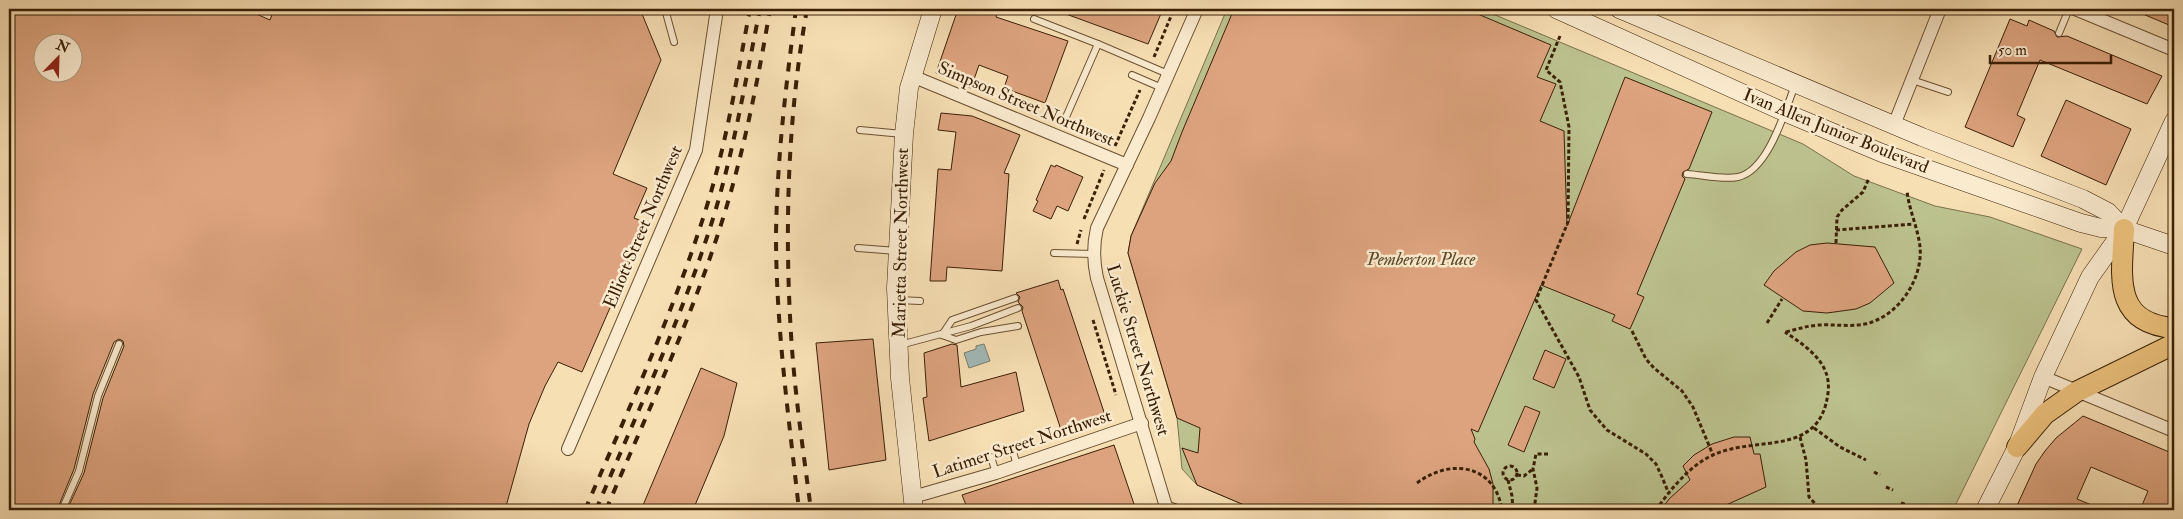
<svg xmlns="http://www.w3.org/2000/svg" width="2183" height="519" font-family="'IM FELL Double Pica',serif">
	<style>
		.green { fill: #bcc28e; stroke: #7c714a }
		.water { fill: #a2bab9; stroke: #797c71 }
		.building { fill: #dca37e; stroke: #3b2005; fill-rule: evenodd }
		.lines { fill: none; stroke-linecap: round; stroke-linejoin: round }
		.lane-casing { stroke: #6a5031; stroke-width: 8 }
		.street-casing { stroke: #6a5031; stroke-width: 14 }
		.secondary-casing { stroke: #3b2005; stroke-width: 19 }
		.primary-casing { stroke: #3b2005; stroke-width: 22 }
		.path { stroke: #3b2005; stroke-width: 3; stroke-dasharray: 4 2.5; stroke-linecap: butt }
		.lane { stroke: #faeace; stroke-width: 6 }
		.street { stroke: #faeace; stroke-width: 12 }
		.secondary { stroke: #faeace; stroke-width: 18 }
		.primary { stroke: #ecc07a; stroke-width: 20 }
		.rail { stroke: #3b2005; stroke-width: 4; stroke-dasharray: 9 9; stroke-linecap: butt }
		.labels { text-anchor: middle; dominant-baseline: central; stroke-width: 5; stroke-linejoin: round; paint-order: stroke }
		.street-label { font-size: 18px; fill: #3b2005; stroke: #faeace }
		.park-label { font-size: 18px; font-style: italic; fill: #5b4827; stroke: #faeace }
	</style>
	<rect width="100%" height="100%" fill="#f7dfb4"/>
	<filter id="stains"><feTurbulence type="fractalNoise" baseFrequency=".004" numOctaves="4"/><feColorMatrix values="0 0 0 0 .2 0 0 0 0 .09 0 0 0 0 .02 0 0 0 .5 -.17"/></filter>
	<radialGradient id="worn" r=".72"><stop offset=".6" stop-color="#630" stop-opacity="0"/><stop offset="1" stop-color="#630" stop-opacity=".3"/></radialGradient>
	<!-- green -->
	<polygon class="green" points="1227,9 1481,9 1803,144 1854,176 1935,206 1990,217 2082,249 1953,510 1256,510 1197,485 1182,469 1177,418 1128,253 1131,236"/>
	<!-- water -->
	<polygon class="water" points="984,344 990,361 969,368 964,353 976,349 976,346"/>
	<!-- building -->
	<g class="building">
		<path d="M 9,9 L 245,9 L 270,20 L 274,9 L 640,9 L 661,60 L 613,174 L 647,188 L 634,218 L 647,223 L 582,372 L 558,362 L 545,386 L 529,424 L 505,510 L 67,510 L 84,473 L 103,398 L 124,346 L 123,341 L 119,339 L 114,342 L 93,394 L 74,469 L 57,510 L 9,510 ZM 42,42 L 72,42 L 72,72 L 42,72 Z"/>
		<polygon points="958,9 998,9 996,17 1068,41 1045,103 1004,88 1008,76 979,65 971,88 936,73"/>
		<polygon points="1056,9 1163,9 1148,44 1055,10"/>
		<polygon points="1234,9 1466,9 1551,45 1537,77 1556,84 1540,121 1564,131 1567,226 1625,77 1712,112 1689,169 1683,172 1682,176 1685,179 1637,294 1644,297 1630,329 1612,321 1615,315 1541,285 1478,432 1471,429 1475,439 1474,442 1489,469 1493,484 1493,510 1256,510 1197,485 1182,448 1198,453 1200,428 1177,418 1128,253 1131,236 1155,183 1171,161 1182,132"/>
		<polygon points="2131,9 2174,9 2174,13 2169,25"/>
		<polygon points="2010,19 2027,26 2029,20 2054,31 2057,37 2067,36 2162,76 2147,104 2040,60 2017,115 2025,119 2013,147 1965,127"/>
		<polygon points="2066,100 2131,129 2106,185 2041,156"/>
		<polygon points="941,113 972,116 1020,135 1004,173 1009,174 1002,271 947,267 946,281 930,281 938,169 951,170 956,132 938,130"/>
		<polygon points="1051,165 1055,167 1056,165 1083,177 1068,211 1057,206 1051,219 1033,211 1038,201 1036,200"/>
		<polygon points="1827,243 1875,247 1894,283 1870,303 1856,309 1827,313 1803,311 1764,285 1774,271 1796,252 1810,245"/>
		<polygon points="1058,280 1061,290 1063,289 1107,421 1063,436 1022,311 1023,307 1018,302 1020,297 1016,293"/>
		<polygon points="873,339 886,460 829,470 816,343"/>
		<polygon points="952,344 957,345 961,387 1016,372 1024,411 929,441 923,398 927,397 924,353"/>
		<polygon points="1545,350 1566,359 1554,388 1533,379"/>
		<polygon points="701,368 737,383 724,436 693,510 641,510"/>
		<polygon points="1525,406 1540,412 1524,452 1508,445"/>
		<polygon points="2083,416 2174,454 2174,510 2140,510 2148,491 2091,467 2077,499 2104,510 2015,510 2036,464 2045,451 2056,438"/>
		<polygon points="1734,437 1750,437 1754,454 1760,454 1766,487 1715,510 1661,510 1669,499 1690,480 1683,466 1694,455 1712,444"/>
		<polygon points="1114,445 1136,510 968,510 962,495"/>
	</g>
	<g class="lines">
		<defs>
			<g id="lane">
				<polyline points="665,9 674,42"/>
				<polyline points="1034,19 1098,44 1168,74"/>
				<polyline points="2059,33 2069,9"/>
				<polyline points="1132,75 1162,88"/>
				<polyline points="1912,80 1948,92"/>
				<polyline points="1066,117 1098,44"/>
				<polyline points="860,130 903,134"/>
				<path d="M 1687,174 C 1703,175 1722,180 1738,177 C 1768,171 1785,111 1795,85"/>
				<polyline points="858,248 897,251"/>
				<polyline points="1054,253 1093,254"/>
				<polyline points="898,300 920,301"/>
				<polyline points="942,335 952,320 1015,298"/>
				<polyline points="942,335 956,340 981,332 1018,326"/>
				<polyline points="900,345 971,326 1018,308"/>
				<polyline points="1013,451 1017,466"/>
				<polyline points="991,457 996,473"/>
				<polyline points="1166,504 1183,510"/>
				<polyline points="62,510 79,471 98,396 119,344"/>
			</g>
			<g id="street">
				<polyline points="2075,9 2174,50"/>
				<polyline points="912,76 1127,165"/>
				<polyline points="1894,125 1940,9"/>
				<polyline points="2043,377 2174,431"/>
				<polyline points="568,449 696,150 717,9"/>
				<polyline points="913,497 996,473 1142,423"/>
				<path d="M 1167,510 L 1097,278 C 1093,260 1093,245 1097,228 L 1149,118 L 1197,9"/>
			</g>
			<g id="secondary">
				<polyline points="1556,9 1784,112 1882,153 2081,223 2101,228 2124,229 2174,246"/>
				<polyline points="1619,9 1922,137 2083,199 2108,212 2124,229"/>
				<polyline points="914,510 900,378 896,288 904,134 909,88 933,9"/>
				<polyline points="1985,510 2017,447 2043,377 2090,277 2124,229 2174,121"/>
			</g>
			<g id="primary">
				<path d="M 2124,229 C 2122,274 2111,323 2174,328"/>
				<polyline points="2017,447 2045,414 2076,392 2174,344"/>
			</g>
		</defs>
		<!-- lane casing -->
		<use href="#lane" class="lane-casing"/>
		<!-- street casing -->
		<use href="#street" class="street-casing"/>
		<!-- secondary casing -->
		<use href="#secondary" class="secondary-casing"/>
		<!-- primary casing -->
		<use href="#primary" class="primary-casing"/>
		<!-- path -->
		<g class="path">
			<polyline points="1560,36 1546,70 1560,82 1569,127 1568,222 1536,300 1579,377 1590,410 1607,430 1646,454 1656,464 1662,477 1669,494"/>
			<polyline points="1154,57 1174,9"/>
			<polyline points="1115,146 1140,90"/>
			<polyline points="1084,219 1104,170"/>
			<polyline points="1836,230 1913,224"/>
			<polyline points="1836,243 1837,217 1842,210 1863,192 1869,178"/>
			<polyline points="1077,244 1081,230"/>
			<polyline points="1093,320 1116,395"/>
			<polyline points="1767,323 1782,299"/>
			<polyline points="1632,331 1646,359 1654,368 1682,391 1693,407 1713,455"/>
			<path d="M 1786,332 C 1797,329 1807,326 1819,325 C 1836,324 1856,328 1872,322 C 1901,312 1923,277 1920,247 C 1918,228 1909,210 1907,191"/>
			<polyline points="1814,428 1840,447 1866,460"/>
			<polyline points="1800,437 1806,460 1809,497 1821,510"/>
			<circle cx="1510" cy="473" r="7"/>
			<polyline points="1874,472 1880,475"/>
			<polyline points="1517,475 1524,476 1533,469"/>
			<polyline points="1508,480 1512,496 1513,510"/>
			<path d="M 1417,483 C 1450,458 1495,464 1502,510"/>
			<polyline points="1886,487 1893,490"/>
			<polyline points="1901,503 1907,505"/>
			<polyline points="1534,510 1537,488 1533,469 1536,454 1548,454"/>
			<path d="M 1656,510 C 1670,490 1690,465 1713,455 C 1756,435 1820,458 1828,393 C 1832,363 1807,347 1785,332"/>
		</g>
		<!-- lane -->
		<use href="#lane" class="lane"/>
		<!-- street -->
		<use href="#street" class="street"/>
		<!-- secondary -->
		<use href="#secondary" class="secondary"/>
		<!-- primary -->
		<use href="#primary" class="primary"/>
		<!-- rail -->
		<g class="rail">
			<path d="M 796,9 C 786,85 777,158 776,235 C 776,327 789,419 799,510"/>
			<path d="M 807,9 C 787,120 784,236 792,349 C 796,402 804,457 811,510"/>
			<path d="M 585,510 C 627,412 673,314 705,212 C 726,146 737,77 750,9"/>
			<path d="M 596,510 C 637,412 684,314 715,212 C 735,145 746,77 760,9"/>
			<path d="M 606,510 C 647,413 693,316 724,215 C 744,151 759,75 770,9"/>
		</g>
	</g>
	<g class="labels">
		<!-- street labels -->
		<g class="street-label">
			<text transform="translate(1026 104) rotate(23)">Simpson Street Northwest</text>
			<text transform="translate(1836 131) rotate(22)">Ivan Allen Junior Boulevard</text>
			<text transform="translate(643 227) rotate(-67)">Elliott Street Northwest</text>
			<text transform="translate(901 243) rotate(-89)">Marietta Street Northwest</text>
			<text transform="translate(1138 350) rotate(73)">Luckie Street Northwest</text>
			<text transform="translate(1022 444) rotate(-18)">Latimer Street Northwest</text>
		</g>
		<!-- park labels -->
		<g class="park-label">
			<text x="1421" y="259">Pemberton Place</text>
		</g>
	</g>
	<!-- margin -->
	<rect width="2183" height="519" fill="none" stroke="#f7dfb4" stroke-width="30"/>
	<rect x="10" y="10" width="2163" height="499" fill="none" stroke="#3b2005" stroke-width="2.5"/>
	<rect x="15" y="15" width="2153" height="489" fill="none" stroke="#3b2005"/>
	<!-- north arrow -->
	<g transform="translate(58 58) rotate(23)"><circle r="24" fill="#faeace" stroke="#ae997e"/>
	<path d="M0-4L9 19L0 12L-9 19Z" fill="#8f2418"/>
	<text y="-8" font-size="14" font-weight="bold" text-anchor="middle" fill="#3b2005">N</text>
	</g>
	<!-- scale -->
	<path d="M1990 55v8h121v-8" fill="none" stroke="#3b2005" stroke-width="2.5"/>
	<text x="1998" y="55" font-size="15" fill="#3b2005" stroke="#faeace" stroke-width="4" paint-order="stroke">50 m</text>
	<rect width="100%" height="100%" filter="url(#stains)"/>
	<rect width="100%" height="100%" fill="url(#worn)"/>
</svg>
